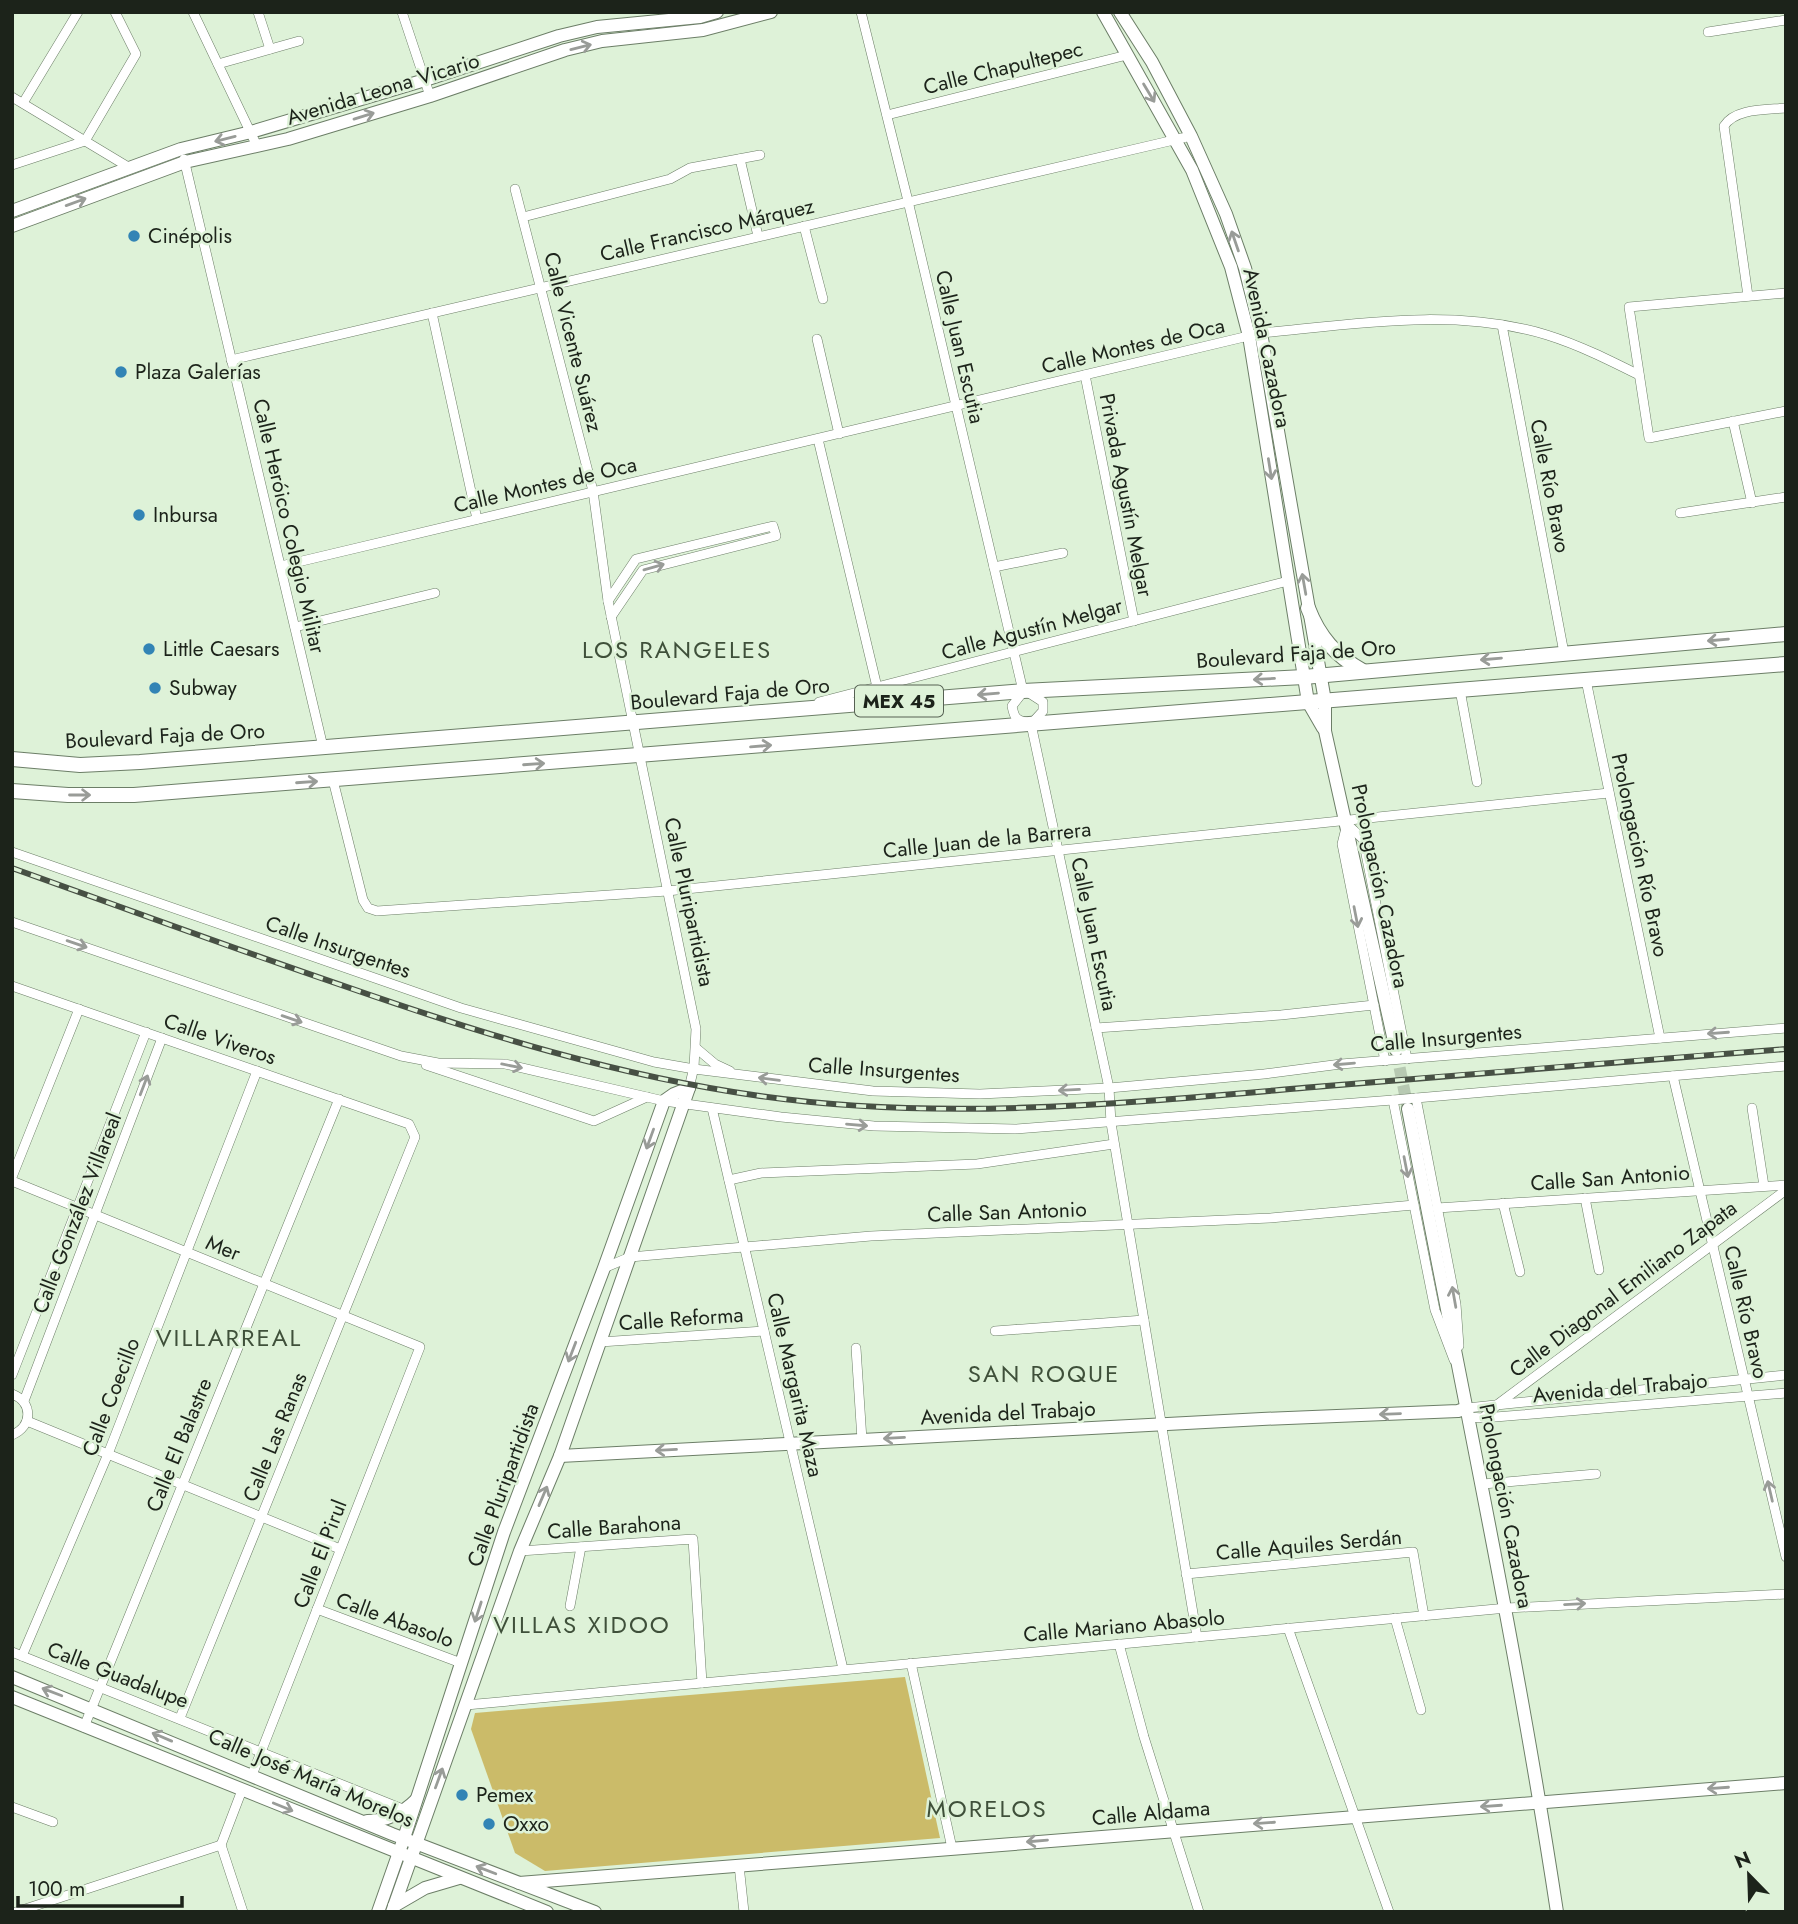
<svg xmlns="http://www.w3.org/2000/svg" width="1798" height="1924" font-family="Jost,sans-serif">
	<style>
		.green { fill: #cbbb69 }
		.lines { fill: none; stroke-linecap: round; stroke-linejoin: round }
		.secondary-tunnel { stroke: #b7c9b2; stroke-width: 12; stroke-dasharray: 12 6; stroke-linecap: butt }
		.street-casing { stroke: #6c7e67; stroke-width: 10 }
		.secondary-casing { stroke: #6c7e67; stroke-width: 14 }
		.primary-casing { stroke: #6c7e67; stroke-width: 16 }
		.street { stroke: #fff; stroke-width: 9 }
		.secondary { stroke: #fff; stroke-width: 12 }
		.primary { stroke: #fff; stroke-width: 14 }
		.rail-casing { stroke: #475044; stroke-width: 6 }
		.rail { stroke: #def2d8; stroke-width: 3.5; stroke-dasharray: 10; stroke-linecap: butt }
		.oneway { stroke: #999c98 }
		.poi-dot { fill: #3284b5; stroke: #def2d8; stroke-width: 2.5 }
		.labels { text-anchor: middle; dominant-baseline: central; stroke-width: 5; stroke-linejoin: round; paint-order: stroke }
		.shield { fill: #def2d8; stroke: #566153; stroke-width: 2 }
		.shield-label { font-size: 19px; font-weight: bold; fill: #1c231a }
		.street-label { font-size: 21px; fill: #1c231a; stroke: #def2d8 }
		.poi-label { font-size: 21px; fill: #1c231a; stroke: #def2d8; text-anchor: start }
		.quarter-label { font-size: 24px; letter-spacing: 2px; fill: #3f503a; stroke: #def2d8 }
	</style>
	<rect width="100%" height="100%" fill="#def2d8"/>
	<!-- green -->
	<polygon class="green" points="905,1677 940,1838 545,1871 515,1853 471,1729 475,1713"/>
	<g class="lines">
		<!-- secondary-tunnel -->
		<polyline class="secondary-tunnel" points="1396,1050 1408,1109"/>
		<defs>
			<g id="street">
				<polyline points="193,12 257,146"/>
				<polyline points="258,12 270,49"/>
				<polyline points="402,12 430,96"/>
				<polyline points="861,12 908,201 1023,691"/>
				<polyline points="1708,32 1786,20"/>
				<polyline points="218,64 299,41"/>
				<polyline points="12,97 130,168"/>
				<polyline points="23,103 78,12"/>
				<polyline points="887,115 1127,55"/>
				<polyline points="184,159 323,747"/>
				<polyline points="740,159 758,236"/>
				<polyline points="12,165 85,141 136,54 115,12"/>
				<polyline points="515,189 593,491 608,601 696,1029 694,1067 689,1088"/>
				<polyline points="523,217 670,179 690,168 760,155"/>
				<polyline points="804,226 823,299"/>
				<polyline points="1786,293 1629,307 1649,438 1786,411"/>
				<path d="M 1748,296 L 1724,126 C 1735,108 1766,110 1786,108"/>
				<polyline points="432,313 477,519"/>
				<polyline points="1502,325 1564,653"/>
				<polyline points="817,339 839,434"/>
				<polyline points="231,360 1191,136"/>
				<polyline points="1085,375 1134,621"/>
				<polyline points="1733,421 1752,503"/>
				<polyline points="818,439 877,687"/>
				<polyline points="1680,513 1786,497"/>
				<path d="M 281,566 L 1261,333 C 1354,324 1455,307 1547,335 C 1579,345 1609,360 1639,375"/>
				<polyline points="994,567 1063,553"/>
				<polyline points="608,601 636,559 773,526 776,536 643,570 611,617"/>
				<polyline points="295,627 435,593"/>
				<polyline points="1586,680 1660,1038"/>
				<polyline points="1460,690 1477,782"/>
				<path d="M 1023,692 L 1012,706 C 1014,716 1015,720 1026,722"/>
				<polyline points="1029,693 1043,702 1043,711 1032,723"/>
				<polyline points="819,702 1288,581"/>
				<polyline points="1031,724 1109,1088 1111,1123 1197,1637"/>
				<polyline points="333,780 363,900 368,908 377,911 667,891 1609,793"/>
				<polyline points="1347,824 1363,839 1407,1059"/>
				<polyline points="1346,828 1342,844 1385,1061"/>
				<polyline points="12,852 461,1008 654,1062 694,1069 873,1091 980,1094 1109,1088 1264,1074 1341,1064 1786,1028"/>
				<polyline points="12,922 401,1056 438,1063 505,1064 664,1101 781,1117 874,1126 1015,1129 1393,1100 1786,1066"/>
				<polyline points="12,986 409,1124 415,1137 180,1718"/>
				<polyline points="1096,1028 1281,1015 1374,1005"/>
				<polyline points="696,1048 715,1064 730,1071"/>
				<polyline points="426,1065 594,1121 647,1097"/>
				<polyline points="1673,1076 1786,1557"/>
				<polyline points="1416,1098 1456,1304 1459,1346"/>
				<polyline points="1393,1100 1435,1310 1454,1360"/>
				<polyline points="712,1108 843,1669"/>
				<polyline points="1752,1108 1764,1186"/>
				<polyline points="12,1177 79,1009"/>
				<polyline points="729,1180 761,1173 977,1164 1114,1144"/>
				<polyline points="12,1181 420,1347 252,1775"/>
				<polyline points="1585,1198 1599,1270"/>
				<polyline points="1503,1203 1520,1272"/>
				<polyline points="1437,1208 1786,1185"/>
				<polyline points="604,1268 630,1257 871,1236 1270,1218 1414,1205"/>
				<polyline points="995,1331 1144,1320"/>
				<polyline points="600,1342 764,1331"/>
				<polyline points="856,1348 862,1440"/>
				<polyline points="12,1375 146,1032"/>
				<path d="M 12,1394 C 33,1402 33,1426 12,1435"/>
				<polyline points="24,1401 162,1038"/>
				<polyline points="1467,1408 1786,1375"/>
				<polyline points="1469,1417 1483,1418 1786,1393"/>
				<polyline points="1483,1418 1498,1404 1786,1190"/>
				<polyline points="27,1421 340,1549"/>
				<polyline points="1483,1484 1596,1474"/>
				<polyline points="520,1551 693,1539 702,1683"/>
				<polyline points="1186,1574 1413,1552 1424,1616"/>
				<polyline points="570,1606 581,1547"/>
				<polyline points="317,1609 461,1663"/>
				<polyline points="1395,1618 1421,1710"/>
				<polyline points="1288,1628 1389,1912"/>
				<polyline points="1119,1644 1144,1737 1199,1912"/>
				<polyline points="12,1652 405,1810"/>
				<polyline points="22,1656 108,1454 257,1071"/>
				<polyline points="911,1663 952,1848"/>
				<polyline points="466,1705 1507,1608 1786,1594"/>
				<polyline points="84,1727 339,1099"/>
				<polyline points="12,1807 53,1822"/>
				<polyline points="221,1845 243,1912"/>
				<polyline points="221,1845 242,1790"/>
				<polyline points="739,1865 744,1912"/>
				<polyline points="16,1912 221,1845"/>
			</g>
			<g id="secondary">
				<polyline points="1103,12 1192,170 1231,267 1249,336 1308,702 1323,728"/>
				<polyline points="1120,12 1152,62 1191,136 1226,214 1245,268 1261,333 1325,701 1325,731 1396,1050"/>
				<polyline points="12,211 181,149 251,132 425,80 559,36 597,27 700,17 717,12"/>
				<polyline points="12,226 185,162 288,139 430,96 565,50 602,41 703,30 771,12"/>
				<path d="M 1408,1109 C 1459,1377 1516,1642 1557,1912"/>
				<polyline points="560,1456 1262,1419 1458,1411 1467,1408"/>
				<polyline points="12,1677 392,1834 595,1912"/>
				<polyline points="12,1697 547,1912"/>
				<path d="M 367,1821 C 387,1821 402,1814 416,1800"/>
				<polyline points="519,1883 1786,1783"/>
				<polyline points="394,1906 425,1888 459,1878"/>
				<polyline points="378,1912 404,1838 504,1532 604,1268 664,1101 674,1094 689,1088"/>
				<polyline points="392,1912 520,1551 560,1456 689,1088"/>
			</g>
			<g id="primary">
				<path d="M 1308,608 C 1319,637 1336,656 1363,671"/>
				<polyline points="12,759 80,765 140,762 1023,691 1304,677 1786,634"/>
				<polyline points="12,791 68,795 134,795 1786,664"/>
			</g>
		</defs>
		<!-- street casing -->
		<use href="#street" class="street-casing"/>
		<!-- secondary casing -->
		<use href="#secondary" class="secondary-casing"/>
		<!-- primary casing -->
		<use href="#primary" class="primary-casing"/>
		<!-- street -->
		<use href="#street" class="street"/>
		<!-- secondary -->
		<use href="#secondary" class="secondary"/>
		<!-- primary -->
		<use href="#primary" class="primary"/>
		<defs>
			<path id="rail" d="M 12,868 C 124,908 235,949 347,987 C 482,1034 618,1076 760,1096 C 944,1122 1129,1103 1314,1087 C 1471,1074 1628,1061 1786,1049"/>
		</defs>
		<!-- rail casing -->
		<use href="#rail" class="rail-casing"/>
		<!-- rail -->
		<use href="#rail" class="rail"/>
	</g>
	<!-- one-way arrows -->
	<defs><path id="oneway-shaft" d="M-6 0H5M1.5-3L5.5 0L1.5 3" fill="none" stroke-width="1.6" stroke-linecap="round" stroke-linejoin="round" transform="scale(1.75)"/></defs>
	<g class="oneway">
		<use href="#oneway-shaft" transform="translate(581 47) rotate(-14)"/>
		<use href="#oneway-shaft" transform="translate(1149 93) rotate(59)"/>
		<use href="#oneway-shaft" transform="translate(364 116) rotate(-17)"/>
		<use href="#oneway-shaft" transform="translate(225 139) rotate(166)"/>
		<use href="#oneway-shaft" transform="translate(76 202) rotate(-20)"/>
		<use href="#oneway-shaft" transform="translate(1235 241) rotate(-109)"/>
		<use href="#oneway-shaft" transform="translate(1270 469) rotate(81)"/>
		<use href="#oneway-shaft" transform="translate(654 567) rotate(-16)"/>
		<use href="#oneway-shaft" transform="translate(1304 584) rotate(-100)"/>
		<use href="#oneway-shaft" transform="translate(1718 640) rotate(175)"/>
		<use href="#oneway-shaft" transform="translate(1491 659) rotate(175)"/>
		<use href="#oneway-shaft" transform="translate(1264 679) rotate(177)"/>
		<use href="#oneway-shaft" transform="translate(988 694) rotate(175)"/>
		<use href="#oneway-shaft" transform="translate(761 746) rotate(-5)"/>
		<use href="#oneway-shaft" transform="translate(534 764) rotate(-4)"/>
		<use href="#oneway-shaft" transform="translate(307 782) rotate(-4)"/>
		<use href="#oneway-shaft" transform="translate(80 795)"/>
		<use href="#oneway-shaft" transform="translate(1356 917) rotate(79)"/>
		<use href="#oneway-shaft" transform="translate(77 944) rotate(19)"/>
		<use href="#oneway-shaft" transform="translate(292 1019) rotate(19)"/>
		<use href="#oneway-shaft" transform="translate(1718 1033) rotate(176)"/>
		<use href="#oneway-shaft" transform="translate(1344 1064) rotate(175)"/>
		<use href="#oneway-shaft" transform="translate(512 1066) rotate(11)"/>
		<use href="#oneway-shaft" transform="translate(769 1079) rotate(-173)"/>
		<use href="#oneway-shaft" transform="translate(144 1085) rotate(-69)"/>
		<use href="#oneway-shaft" transform="translate(1069 1090) rotate(177)"/>
		<use href="#oneway-shaft" transform="translate(857 1125) rotate(5)"/>
		<use href="#oneway-shaft" transform="translate(650 1139) rotate(110)"/>
		<use href="#oneway-shaft" transform="translate(1406 1167) rotate(79)"/>
		<use href="#oneway-shaft" transform="translate(1454 1297) rotate(-100)"/>
		<use href="#oneway-shaft" transform="translate(572 1352) rotate(111)"/>
		<use href="#oneway-shaft" transform="translate(1390 1414) rotate(178)"/>
		<use href="#oneway-shaft" transform="translate(894 1438) rotate(177)"/>
		<use href="#oneway-shaft" transform="translate(666 1450) rotate(177)"/>
		<use href="#oneway-shaft" transform="translate(1770 1491) rotate(-103)"/>
		<use href="#oneway-shaft" transform="translate(543 1496) rotate(-67)"/>
		<use href="#oneway-shaft" transform="translate(1575 1604) rotate(-3)"/>
		<use href="#oneway-shaft" transform="translate(478 1612) rotate(108)"/>
		<use href="#oneway-shaft" transform="translate(52 1692) rotate(-159)"/>
		<use href="#oneway-shaft" transform="translate(162 1737) rotate(-157)"/>
		<use href="#oneway-shaft" transform="translate(439 1778) rotate(-70)"/>
		<use href="#oneway-shaft" transform="translate(1718 1788) rotate(176)"/>
		<use href="#oneway-shaft" transform="translate(1491 1806) rotate(176)"/>
		<use href="#oneway-shaft" transform="translate(283 1807) rotate(22)"/>
		<use href="#oneway-shaft" transform="translate(1264 1823) rotate(176)"/>
		<use href="#oneway-shaft" transform="translate(1037 1841) rotate(175)"/>
		<use href="#oneway-shaft" transform="translate(486 1870) rotate(-159)"/>
	</g>
	<!-- markers -->
	<g class="poi-dot">
		<circle cx="134" cy="236" r="7"/>
		<circle cx="121" cy="372" r="7"/>
		<circle cx="139" cy="515" r="7"/>
		<circle cx="149" cy="649" r="7"/>
		<circle cx="155" cy="688" r="7"/>
		<circle cx="462" cy="1795" r="7"/>
		<circle cx="489" cy="1824" r="7"/>
	</g>
	<g class="labels">
		<!-- shield labels -->
		<rect class="shield" x="855" y="685.5" width="88" height="31" rx="5"/>
		<g class="shield-label">
			<text x="899" y="701">MEX 45</text>
		</g>
		<!-- street labels -->
		<g class="street-label">
			<text transform="translate(1003 68) rotate(-14)">Calle Chapultepec</text>
			<text transform="translate(383 89) rotate(-17)">Avenida Leona Vicario</text>
			<text transform="translate(707 230) rotate(-13)">Calle Francisco Márquez</text>
			<text transform="translate(573 342) rotate(76)">Calle Vicente Suárez</text>
			<text transform="translate(1133 346) rotate(-13)">Calle Montes de Oca</text>
			<text transform="translate(960 347) rotate(77)">Calle Juan Escutia</text>
			<text transform="translate(1267 348) rotate(78)">Avenida Cazadora</text>
			<text transform="translate(545 485) rotate(-13)">Calle Montes de Oca</text>
			<text transform="translate(1550 486) rotate(79)">Calle Río Bravo</text>
			<text transform="translate(1126 495) rotate(79)">Privada Agustín Melgar</text>
			<text transform="translate(289 526) rotate(77)">Calle Heróico Colegio Militar</text>
			<text transform="translate(1032 629) rotate(-15)">Calle Agustín Melgar</text>
			<text transform="translate(1296 654) rotate(-4)">Boulevard Faja de Oro</text>
			<text transform="translate(730 694) rotate(-5)">Boulevard Faja de Oro</text>
			<text transform="translate(165 736) rotate(-3)">Boulevard Faja de Oro</text>
			<text transform="translate(987 840) rotate(-6)">Calle Juan de la Barrera</text>
			<text transform="translate(1640 855) rotate(78)">Prolongación Río Bravo</text>
			<text transform="translate(1380 886) rotate(78)">Prolongación Cazadora</text>
			<text transform="translate(689 902) rotate(78)">Calle Pluripartidista</text>
			<text transform="translate(1094 934) rotate(78)">Calle Juan Escutia</text>
			<text transform="translate(338 947) rotate(19)">Calle Insurgentes</text>
			<text transform="translate(1446 1038) rotate(-5)">Calle Insurgentes</text>
			<text transform="translate(220 1039) rotate(19)">Calle Viveros</text>
			<text transform="translate(884 1070) rotate(4)">Calle Insurgentes</text>
			<text transform="translate(1610 1178) rotate(-4)">Calle San Antonio</text>
			<text transform="translate(1007 1212) rotate(-2)">Calle San Antonio</text>
			<text transform="translate(77 1213) rotate(-69)">Calle González Villareal</text>
			<text transform="translate(223 1248) rotate(22)">Mer</text>
			<text transform="translate(1623 1289) rotate(-37)">Calle Diagonal Emiliano Zapata</text>
			<text transform="translate(1746 1312) rotate(77)">Calle Río Bravo</text>
			<text transform="translate(681 1319) rotate(-4)">Calle Reforma</text>
			<text transform="translate(795 1385) rotate(77)">Calle Margarita Maza</text>
			<text transform="translate(1620 1388) rotate(-5)">Avenida del Trabajo</text>
			<text transform="translate(111 1397) rotate(-69)">Calle Coecillo</text>
			<text transform="translate(1008 1413) rotate(-3)">Avenida del Trabajo</text>
			<text transform="translate(275 1437) rotate(-68)">Calle Las Ranas</text>
			<text transform="translate(179 1445) rotate(-68)">Calle El Balastre</text>
			<text transform="translate(503 1485) rotate(-70)">Calle Pluripartidista</text>
			<text transform="translate(1506 1506) rotate(79)">Prolongación Cazadora</text>
			<text transform="translate(614 1527) rotate(-4)">Calle Barahona</text>
			<text transform="translate(1309 1545) rotate(-5)">Calle Aquiles Serdán</text>
			<text transform="translate(320 1554) rotate(-69)">Calle El Pirul</text>
			<text transform="translate(395 1620) rotate(20)">Calle Abasolo</text>
			<text transform="translate(1124 1626) rotate(-5)">Calle Mariano Abasolo</text>
			<text transform="translate(118 1675) rotate(21)">Calle Guadalupe</text>
			<text transform="translate(311 1778) rotate(23)">Calle José María Morelos</text>
			<text transform="translate(1151 1813) rotate(-5)">Calle Aldama</text>
		</g>
		<!-- poi labels -->
		<g class="poi-label">
			<text x="148" y="236">Cinépolis</text>
			<text x="135" y="372">Plaza Galerías</text>
			<text x="153" y="515">Inbursa</text>
			<text x="163" y="649">Little Caesars</text>
			<text x="169" y="688">Subway</text>
			<text x="476" y="1795">Pemex</text>
			<text x="503" y="1824">Oxxo</text>
		</g>
		<!-- quarter labels -->
		<g class="quarter-label">
			<text x="677" y="649">LOS RANGELES</text>
			<text x="229" y="1337">VILLARREAL</text>
			<text x="1044" y="1373">SAN ROQUE</text>
			<text x="582" y="1624">VILLAS XIDOO</text>
			<text x="987" y="1808">MORELOS</text>
		</g>
	</g>
	<!-- border -->
	<rect width="1798" height="1924" fill="none" stroke="#1c231a" stroke-width="28"/>
	<!-- north arrow -->
	<g transform="translate(1749 1875) rotate(337)" stroke="#def2d8" stroke-width="5" paint-order="stroke">
	<path d="M0-5L12 26L0 18L-12 26Z" fill="#1c231a"/>
	<text y="-10" font-size="19" font-weight="bold" text-anchor="middle" fill="#1c231a">N</text>
	</g>
	<!-- scale -->
	<path d="M18 1896v10h164v-10" fill="none" stroke="#1c231a" stroke-width="3.5"/>
	<text x="28" y="1896" font-size="21" fill="#1c231a" stroke="#def2d8" stroke-width="5" paint-order="stroke">100 m</text>
</svg>
